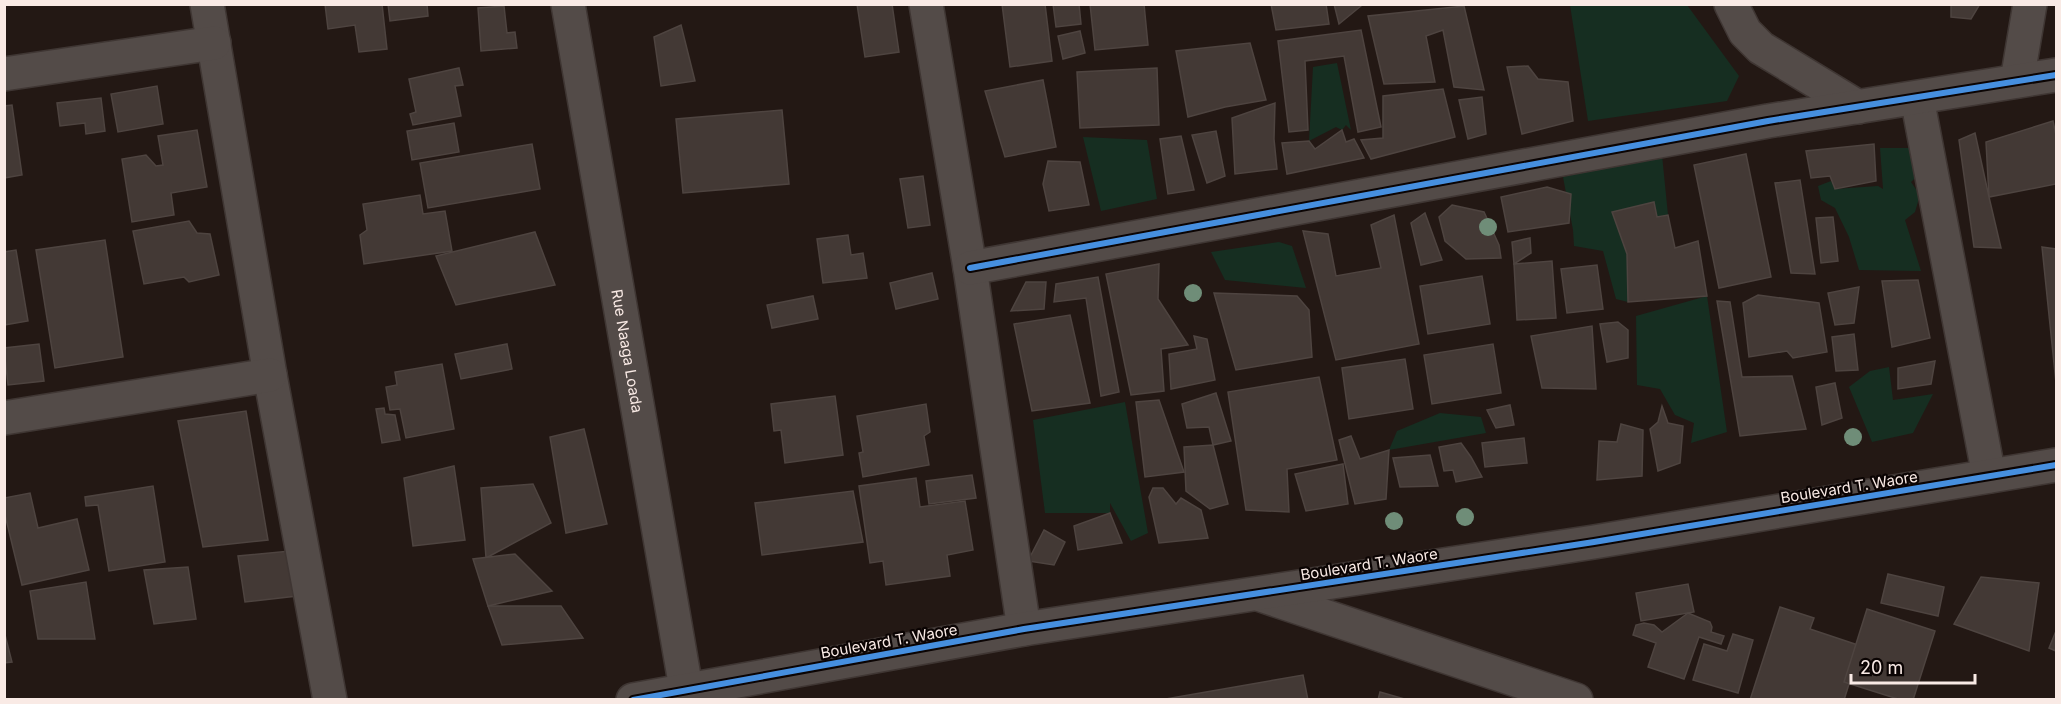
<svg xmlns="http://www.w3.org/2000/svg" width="2061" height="704" font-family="Inter,sans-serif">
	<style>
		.green { fill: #162e21 }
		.building { fill: #433935; stroke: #4e4440; stroke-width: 1.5 }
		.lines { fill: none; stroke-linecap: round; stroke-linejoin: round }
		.minor-casing { stroke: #3f3633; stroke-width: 36 }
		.minor { stroke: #534b48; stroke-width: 33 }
		.cycleway-casing { stroke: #0b0403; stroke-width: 10 }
		.cycleway { stroke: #468fdf; stroke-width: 6 }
		.tree { fill: #6f8d78 }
		.labels { text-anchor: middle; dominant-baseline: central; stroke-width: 4.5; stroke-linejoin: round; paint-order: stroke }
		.street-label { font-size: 15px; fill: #f9eae5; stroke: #0b0403 }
	</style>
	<rect width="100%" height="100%" fill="#231814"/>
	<!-- green -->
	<g class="green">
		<polygon points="1570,5 1687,5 1739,76 1727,101 1588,121"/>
		<polygon points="1337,63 1351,130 1346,125 1342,130 1336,127 1309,141 1313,67"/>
		<polygon points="1083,137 1147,140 1157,199 1101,211"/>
		<polygon points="1880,148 1910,148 1921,172 1911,182 1920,195 1915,212 1905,220 1921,271 1859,270 1849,237 1835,208 1821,200 1818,186 1831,181 1835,189 1878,186 1883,189"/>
		<polygon points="1662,155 1668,215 1657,217 1653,202 1612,213 1627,254 1628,302 1616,299 1603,251 1574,246 1573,230 1563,177"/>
		<polygon points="1279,242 1292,246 1306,288 1225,280 1211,252"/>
		<polygon points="1707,296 1727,432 1691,443 1694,423 1675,415 1660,389 1637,385 1636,316"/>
		<polygon points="1889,367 1893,400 1933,394 1913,433 1872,442 1849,387 1870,371"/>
		<polygon points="1125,402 1148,533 1131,541 1110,503 1110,513 1045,513 1033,420"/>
		<polygon points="1440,413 1481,417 1486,433 1389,450 1397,431"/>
	</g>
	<!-- building -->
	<g class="building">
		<polygon points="325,4 382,4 387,49 359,52 355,25 328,29"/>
		<polygon points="388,4 427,4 428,16 390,21"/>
		<polygon points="857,4 892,4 899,52 865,57"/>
		<polygon points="1002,4 1045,4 1052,61 1010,67"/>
		<polygon points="1053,4 1079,4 1081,24 1056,27"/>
		<polygon points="1090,4 1144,4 1148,45 1095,50"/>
		<polygon points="1271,4 1326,4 1329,24 1276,30"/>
		<polygon points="1334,4 1361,4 1361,6 1339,24"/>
		<polygon points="1951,4 1980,4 1971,19 1951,17"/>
		<polygon points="504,6 507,33 515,32 517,48 481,51 478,8"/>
		<polygon points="1464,6 1484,90 1454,87 1443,30 1426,36 1435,82 1384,84 1368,16"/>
		<polygon points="681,25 695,81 661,86 654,37"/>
		<polygon points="1361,30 1381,127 1358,132 1344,56 1305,61 1308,130 1289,132 1278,41"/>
		<polygon points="1080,31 1085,53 1063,59 1058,36"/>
		<polygon points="1250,43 1266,100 1225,107 1188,117 1176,51"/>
		<polygon points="1528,66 1538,79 1568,82 1573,121 1522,134 1507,67"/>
		<polygon points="459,68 463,85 455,86 461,116 413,125 410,114 416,112 409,79"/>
		<polygon points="1157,68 1159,125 1080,128 1077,72"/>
		<polygon points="1043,80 1056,147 1005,157 985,91"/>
		<polygon points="157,86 163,124 118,132 111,94"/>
		<polygon points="1443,89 1455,137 1371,159 1361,140 1383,138 1383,96"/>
		<polygon points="1482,97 1486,134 1468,139 1459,100"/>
		<polygon points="101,98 105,131 86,134 85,123 60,126 57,103"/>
		<polygon points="1275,103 1274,139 1277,169 1235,174 1232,118"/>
		<polygon points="12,105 22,175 4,178 4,106"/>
		<polygon points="782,110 789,184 683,193 676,119"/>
		<polygon points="2053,121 2056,135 2056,184 1989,197 1986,142"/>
		<polygon points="454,123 459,152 412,160 407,131"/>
		<polygon points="197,130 207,187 171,193 174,215 132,222 122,159 146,155 156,166 163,165 158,136"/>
		<polygon points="1342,130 1346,142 1354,139 1364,158 1287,174 1282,143 1309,141 1315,149"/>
		<polygon points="1216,131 1225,176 1207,183 1192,135"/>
		<polygon points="1975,133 1989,197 2001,248 1974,247 1959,140"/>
		<polygon points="1181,136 1194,190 1168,194 1160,139"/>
		<polygon points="532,144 540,189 428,208 420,163"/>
		<polygon points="1874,144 1876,181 1835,189 1830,176 1811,178 1806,151"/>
		<polygon points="1746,154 1771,277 1719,288 1694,165"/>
		<polygon points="1048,161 1080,162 1089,205 1049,211 1043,184"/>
		<polygon points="923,176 930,225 908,228 900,179"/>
		<polygon points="1800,180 1815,274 1791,273 1775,183"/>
		<polygon points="1547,187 1571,194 1569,223 1508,232 1501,197"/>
		<polygon points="420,195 423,214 445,211 452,251 364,264 360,235 367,230 363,204"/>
		<polygon points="1654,202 1657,217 1668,215 1675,248 1698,241 1707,296 1628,302 1627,254 1612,212"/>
		<polygon points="1452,205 1484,212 1499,245 1501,258 1466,259 1445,241 1439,217"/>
		<polygon points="1425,213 1442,260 1421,265 1411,223"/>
		<polygon points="1394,215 1419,344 1336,360 1303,231 1328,234 1336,276 1381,268 1371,225"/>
		<polygon points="1833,217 1838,261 1821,263 1816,218"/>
		<polygon points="189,221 197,233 210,234 219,275 189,282 184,277 144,284 133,231"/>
		<polygon points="535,232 555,285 456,305 436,256"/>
		<polygon points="848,235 851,255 863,253 867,278 823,283 817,239"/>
		<polygon points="1530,238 1531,253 1514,264 1512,242"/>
		<polygon points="105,240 123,357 55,368 36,250"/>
		<polygon points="2042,247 2056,249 2056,383"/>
		<polygon points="16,250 28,321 4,325 4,252"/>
		<polygon points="1552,261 1556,318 1517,320 1514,264"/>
		<polygon points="1159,264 1158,299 1188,345 1161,349 1164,391 1131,395 1106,274"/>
		<polygon points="1597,265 1603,309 1567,313 1561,269"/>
		<polygon points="932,273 938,299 896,309 890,283"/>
		<polygon points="1482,276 1490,324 1428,334 1420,286"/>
		<polygon points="1098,277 1119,392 1101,396 1086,298 1054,302 1056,284"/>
		<polygon points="1918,280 1930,338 1892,347 1882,281"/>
		<polygon points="1026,282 1046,282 1044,309 1011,311"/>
		<polygon points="1859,287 1854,323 1835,325 1828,293"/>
		<polygon points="1214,293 1297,296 1309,310 1312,357 1236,370"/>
		<polygon points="1758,295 1819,303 1827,352 1793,358 1787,351 1749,357 1743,303"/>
		<polygon points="813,296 818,319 772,328 767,305"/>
		<polygon points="1717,301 1730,302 1742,377 1792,376 1806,429 1740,436"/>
		<polygon points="1070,315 1090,403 1032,411 1014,324"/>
		<polygon points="1618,322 1628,330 1628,358 1607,362 1600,324"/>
		<polygon points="1592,326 1596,389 1542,388 1531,336"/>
		<polygon points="1854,334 1858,370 1836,371 1832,337"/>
		<polygon points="1194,336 1207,339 1215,380 1171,389 1169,354 1197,349"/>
		<polygon points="39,344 44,381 8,385 4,348"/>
		<polygon points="507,344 512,369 461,379 455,354"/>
		<polygon points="1493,344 1501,393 1432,404 1424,355"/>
		<polygon points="1405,359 1413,409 1349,419 1342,368"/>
		<polygon points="1935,361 1931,384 1898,389 1898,368"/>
		<polygon points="442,364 454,429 406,438 400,409 390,410 386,387 397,385 395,372"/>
		<polygon points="1319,377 1337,460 1287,469 1289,512 1246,510 1228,392"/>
		<polygon points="1835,383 1842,418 1822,425 1816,387"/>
		<polygon points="1216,393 1231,441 1213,445 1209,427 1187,428 1182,404"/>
		<polygon points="835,396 843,455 785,463 781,430 774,431 771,404"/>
		<polygon points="1159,400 1184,472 1145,477 1136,402"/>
		<polygon points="926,404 930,432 924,436 929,465 863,477 859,453 863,452 857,416"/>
		<polygon points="1510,405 1514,425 1496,428 1487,410"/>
		<polygon points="1662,406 1668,423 1683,426 1680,463 1658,471 1650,429 1658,422"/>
		<polygon points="384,408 385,414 395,415 400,440 382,443 376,409"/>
		<polygon points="246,411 268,540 203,547 178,421"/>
		<polygon points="1621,424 1643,430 1642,476 1597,480 1599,441 1617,442"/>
		<polygon points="584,429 607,524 566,533 550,437"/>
		<polygon points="1351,436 1360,459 1389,450 1386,499 1355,504 1339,440"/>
		<polygon points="1524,438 1527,463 1485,467 1482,443"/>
		<polygon points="1461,443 1471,457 1482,477 1456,482 1453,470 1444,471 1439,447"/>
		<polygon points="1213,445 1228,504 1210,509 1186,491 1184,447"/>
		<polygon points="1430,455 1438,486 1400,487 1393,458"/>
		<polygon points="1343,464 1348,504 1306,511 1295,474"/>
		<polygon points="454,466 465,540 413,546 404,478"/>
		<polygon points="972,475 976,498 929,504 926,481"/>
		<polygon points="916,478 920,507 965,501 973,550 947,555 950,576 886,585 883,561 870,563 859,486"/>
		<polygon points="533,484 551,523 486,558 481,488"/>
		<polygon points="153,486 165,562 109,571 98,505 86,506 85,497"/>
		<polygon points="1153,488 1163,488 1176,504 1181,498 1201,510 1208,538 1159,543 1149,497"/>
		<polygon points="853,491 863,542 762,555 755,503"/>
		<polygon points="30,493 38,528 77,519 89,570 22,585 4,511 4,498"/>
		<polygon points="1110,513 1122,543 1078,550 1074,526"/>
		<polygon points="1044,530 1065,542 1054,565 1028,561"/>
		<polygon points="290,551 297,596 245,602 238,556"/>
		<polygon points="515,554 552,591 488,606 473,559"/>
		<polygon points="188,567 196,619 154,624 144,570"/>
		<polygon points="1888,574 1944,587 1938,616 1881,603"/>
		<polygon points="1981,577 2039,583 2029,651 1954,624"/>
		<polygon points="86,582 95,639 38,639 30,591"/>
		<polygon points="1688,584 1694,612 1641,621 1636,593"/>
		<polygon points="488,606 561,606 583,638 502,645"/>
		<polygon points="1780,607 1814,618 1810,629 1861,646 1844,700 1750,700"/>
		<polygon points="1867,609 1935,631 1913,700 1901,700 1844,682"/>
		<polygon points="1688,613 1710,622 1712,627 1711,632 1724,636 1721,644 1699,637 1684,679 1648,667 1656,643 1633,635 1636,625 1644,623 1654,625 1662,632"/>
		<polygon points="4,631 12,662 4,663"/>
		<polygon points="2056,631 2056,651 2049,648"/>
		<polygon points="1733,634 1753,640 1738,693 1693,680 1704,644 1727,651"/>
		<polygon points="1303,675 1308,700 1160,700"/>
		<polygon points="1380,692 1408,700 1378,700"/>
	</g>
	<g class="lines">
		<defs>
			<g id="minor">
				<polyline points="207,4 270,375 330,700"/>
				<path id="s1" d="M 568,4 L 688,700"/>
				<polyline points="926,4 970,268 1024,629"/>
				<polyline points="1731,4 1745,32 1761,48 1858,107"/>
				<polyline points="4,74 214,43"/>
				<polyline points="2017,81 2030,4"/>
				<polyline points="1917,98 1989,476"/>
				<polyline points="970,268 1768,121 2056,75"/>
				<polyline points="4,418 270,375"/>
				<polyline points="1261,595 1576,700"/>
				<polyline points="633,700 1024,629 1594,542 2056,465"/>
			</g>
		</defs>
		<!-- minor casing -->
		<use href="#minor" class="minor-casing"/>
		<!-- minor -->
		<use href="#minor" class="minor"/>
		<defs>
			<g id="cycleway">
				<polyline points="970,268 1768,121 2056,75"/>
				<polyline points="633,700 1024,629 1594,542 2056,465"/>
			</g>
		</defs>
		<!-- cycleway casing -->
		<use href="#cycleway" class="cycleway-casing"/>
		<!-- cycleway -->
		<use href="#cycleway" class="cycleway"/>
	</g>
	<!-- trees -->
	<g class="tree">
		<circle cx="1488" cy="227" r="9"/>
		<circle cx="1193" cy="293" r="9"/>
		<circle cx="1853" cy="437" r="9"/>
		<circle cx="1465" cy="517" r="9"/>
		<circle cx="1394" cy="521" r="9"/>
	</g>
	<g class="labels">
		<!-- street labels -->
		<g class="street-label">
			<text stroke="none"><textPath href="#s1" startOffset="352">Rue Naaga Loada</textPath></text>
			<text transform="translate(1849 487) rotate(-9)">Boulevard T. Waore</text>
			<text transform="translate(1369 564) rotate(-9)">Boulevard T. Waore</text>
			<text transform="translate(889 641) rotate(-10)">Boulevard T. Waore</text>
		</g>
	</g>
	<!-- border -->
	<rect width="2061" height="704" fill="none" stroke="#f9eae5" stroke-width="12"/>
	<!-- scale -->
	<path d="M1851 674v9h124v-9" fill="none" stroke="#f9eae5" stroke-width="3"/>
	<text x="1860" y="674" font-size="18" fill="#f9eae5" stroke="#0b0403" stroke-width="4.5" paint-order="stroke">20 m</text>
</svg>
